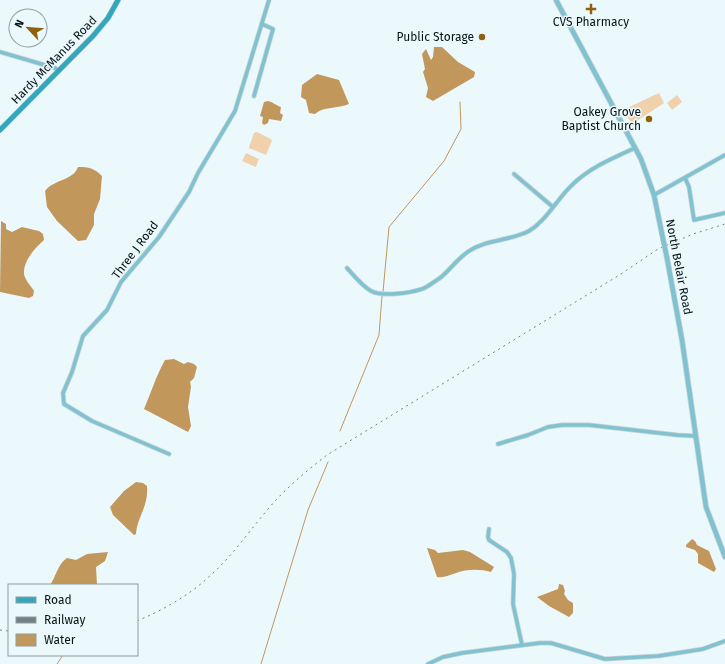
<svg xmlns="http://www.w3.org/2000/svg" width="725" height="664" font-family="'Fira Sans',sans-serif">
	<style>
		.green { fill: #efd2ac }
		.water { fill: #c2975b }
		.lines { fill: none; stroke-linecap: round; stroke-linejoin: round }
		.stream { stroke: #c2975b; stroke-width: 1 }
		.minor-casing { stroke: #c6d4d8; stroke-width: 5 }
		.tertiary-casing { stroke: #c6d4d8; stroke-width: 6 }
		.secondary-casing { stroke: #c6d4d8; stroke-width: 6 }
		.minor { stroke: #81c2d1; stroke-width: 3.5 }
		.tertiary { stroke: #81c2d1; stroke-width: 4.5 }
		.secondary { stroke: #35a7bd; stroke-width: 5 }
		.rail { stroke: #738185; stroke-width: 1; stroke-dasharray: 2 4; stroke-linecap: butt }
		.tertiary-bridge-casing { stroke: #c6d4d8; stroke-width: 6; stroke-linecap: butt }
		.tertiary-bridge { stroke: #81c2d1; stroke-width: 4.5 }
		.poi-dot { fill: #90610c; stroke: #ebf9fd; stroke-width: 1.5 }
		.labels { text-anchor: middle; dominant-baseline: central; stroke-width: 3; stroke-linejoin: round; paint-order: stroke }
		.poi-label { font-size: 12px; fill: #061417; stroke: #ebf9fd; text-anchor: end }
		.street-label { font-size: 12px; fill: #061417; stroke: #ebf9fd }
	</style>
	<rect width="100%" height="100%" fill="#ebf9fd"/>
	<!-- green -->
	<g class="green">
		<polygon points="659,93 664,103 632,124 623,110"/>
		<polygon points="677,95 682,102 672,110 667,103"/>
		<polygon points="257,132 271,139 272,141 266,155 249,148 249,147 254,133"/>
		<polygon points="246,153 259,159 256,167 242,161"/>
	</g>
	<!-- water -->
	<g class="water">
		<polygon points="434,47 442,47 458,62 475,72 474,77 433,101 426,97 428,88 423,72 425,69 422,54 426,49 431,60 433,57"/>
		<path d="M 317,74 L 339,80 L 349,104 C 338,109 323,106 315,114 L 309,113 L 306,100 L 301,97 L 302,85 Z"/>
		<path d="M 268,101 C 273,102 275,105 281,107 L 280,113 L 283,115 L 281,121 L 269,119 L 268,123 L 264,125 L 262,123 L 263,117 L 260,116 L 264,102 Z"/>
		<path d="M 78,167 C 89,167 94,168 102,176 L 100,199 L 94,214 L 94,225 L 86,240 L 78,241 L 57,221 L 47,207 L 45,191 C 54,179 73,181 78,167 Z"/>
		<path d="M 1,221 L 6,224 L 6,229 L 12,232 L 22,227 L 39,231 L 43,234 L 44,240 C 36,247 24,260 24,272 C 23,278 31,286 34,291 L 33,296 L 29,298 L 0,292 Z"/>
		<path d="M 174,359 L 184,364 L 188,362 L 194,364 L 197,367 L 194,378 L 190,382 L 191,387 L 188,407 L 191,426 L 188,432 L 144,409 C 151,393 156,376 165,360 Z"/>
		<path d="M 136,482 L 143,483 L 147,486 C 149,506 137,517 136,534 L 134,535 L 113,515 L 110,507 L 124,491 Z"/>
		<polygon points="692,539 695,541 697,545 709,551 716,569 714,572 698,563 698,554 695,550 686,547 686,545"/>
		<path d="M 427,548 L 435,550 L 438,553 L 463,550 L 470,552 L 494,567 L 491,572 C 480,569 467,569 456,573 C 449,575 445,578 437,577 Z"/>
		<path d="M 108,552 L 105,561 L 96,567 L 97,585 L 50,585 C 56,577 57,565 67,558 L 76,560 L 87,554 Z"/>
		<polygon points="559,584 563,585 565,591 564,594 568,600 573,603 573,613 569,617 549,606 537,597 558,589"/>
	</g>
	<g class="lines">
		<!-- stream -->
		<g class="stream">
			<polyline points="383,292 389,227 444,161 461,129 460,102"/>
			<polyline points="340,431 379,335 382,296"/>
			<polyline points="57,664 63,655"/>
			<polyline points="261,664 308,510 328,462"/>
		</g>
		<defs>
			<g id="minor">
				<polyline points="0,52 55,68 59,71"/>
				<polyline points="254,96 273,29 262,24"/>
				<polyline points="514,174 553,207"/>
				<polyline points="685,178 689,187 694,220 725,213"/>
				<polyline points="654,195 725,155"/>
				<path d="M 347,268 C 354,276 362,286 371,291 C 382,297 410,293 422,289 C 428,287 435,281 440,278 C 450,270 458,258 469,251 C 487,239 510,241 529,231 C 547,220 557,199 572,185 C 589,168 613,158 635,148"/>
				<polyline points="498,444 528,435 548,427 562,425 589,425 677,435 695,436"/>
				<polyline points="169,454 92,421 64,404 63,393 72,372 83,336 107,310 121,282 159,237 189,192 198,173 235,111 269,0"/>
				<polyline points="489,529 488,537 489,540 507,552 511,558 514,574 513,604 522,645"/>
				<polyline points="428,664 443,657 462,653 540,643 551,643 605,659 658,656 684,652 703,649 725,641"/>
			</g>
			<g id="tertiary">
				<polyline points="556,0 641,159 654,195 662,234"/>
				<polyline points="667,258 682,340 706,507 725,557"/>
			</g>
			<polyline id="secondary" points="0,130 93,36 108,18 118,0"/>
		</defs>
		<!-- minor casing -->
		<use href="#minor" class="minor-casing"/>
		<!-- tertiary casing -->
		<use href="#tertiary" class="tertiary-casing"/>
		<!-- secondary casing -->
		<use href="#secondary" class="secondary-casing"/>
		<!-- minor -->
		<use href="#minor" class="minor"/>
		<!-- tertiary -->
		<use href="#tertiary" class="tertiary"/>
		<!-- secondary -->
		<use href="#secondary" class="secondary"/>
		<!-- rail -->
		<g class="rail">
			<path d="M 137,621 C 165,609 190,595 212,574 C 236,552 254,524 276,500 C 292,483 309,469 327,455 L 621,274 L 658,249 L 693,234 L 725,224"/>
			<polyline points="0,630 9,631"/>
		</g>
		<defs>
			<polyline id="tertiary-bridge" points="662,234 667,258"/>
		</defs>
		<!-- tertiary-bridge casing -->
		<use href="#tertiary-bridge" class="tertiary-bridge-casing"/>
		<!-- tertiary-bridge -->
		<use href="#tertiary-bridge" class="tertiary-bridge"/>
	</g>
	<!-- markers -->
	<g class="poi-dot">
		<path d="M589 3h4v4h4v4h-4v4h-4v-4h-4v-4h4z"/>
		<circle cx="482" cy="37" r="4"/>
		<circle cx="649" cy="119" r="4"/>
	</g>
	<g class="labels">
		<!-- poi labels -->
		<g class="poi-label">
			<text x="591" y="22" text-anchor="middle">CVS Pharmacy</text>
			<text x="474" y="37">Public Storage</text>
			<text x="641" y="112">Oakey Grove<tspan x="641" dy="14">Baptist Church</tspan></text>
		</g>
		<!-- street labels -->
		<g class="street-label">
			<text transform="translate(54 60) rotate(-46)">Hardy McManus Road</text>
			<text transform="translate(135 250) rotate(-53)">Three J Road</text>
			<text transform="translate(679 267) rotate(79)">North Belair Road</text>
		</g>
	</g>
	<!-- legend -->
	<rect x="8" y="584" width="130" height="72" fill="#ebf9fd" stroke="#8f9da1"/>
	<rect x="16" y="597" width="20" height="6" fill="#35a7bd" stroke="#8f9da1"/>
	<text x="44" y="604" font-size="12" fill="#061417">Road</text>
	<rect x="16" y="617" width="20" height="6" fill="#738185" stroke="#8f9da1"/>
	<text x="44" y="624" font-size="12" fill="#061417">Railway</text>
	<rect x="16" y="634" width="20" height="12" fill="#c2975b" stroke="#8f9da1"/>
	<text x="44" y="644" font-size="12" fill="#061417">Water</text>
	<!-- north arrow -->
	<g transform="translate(28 28) rotate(296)"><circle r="19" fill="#ebf9fd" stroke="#8f9da1"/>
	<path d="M0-3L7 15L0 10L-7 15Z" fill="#90610c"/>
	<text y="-6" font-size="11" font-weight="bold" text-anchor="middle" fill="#061417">N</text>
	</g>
</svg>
